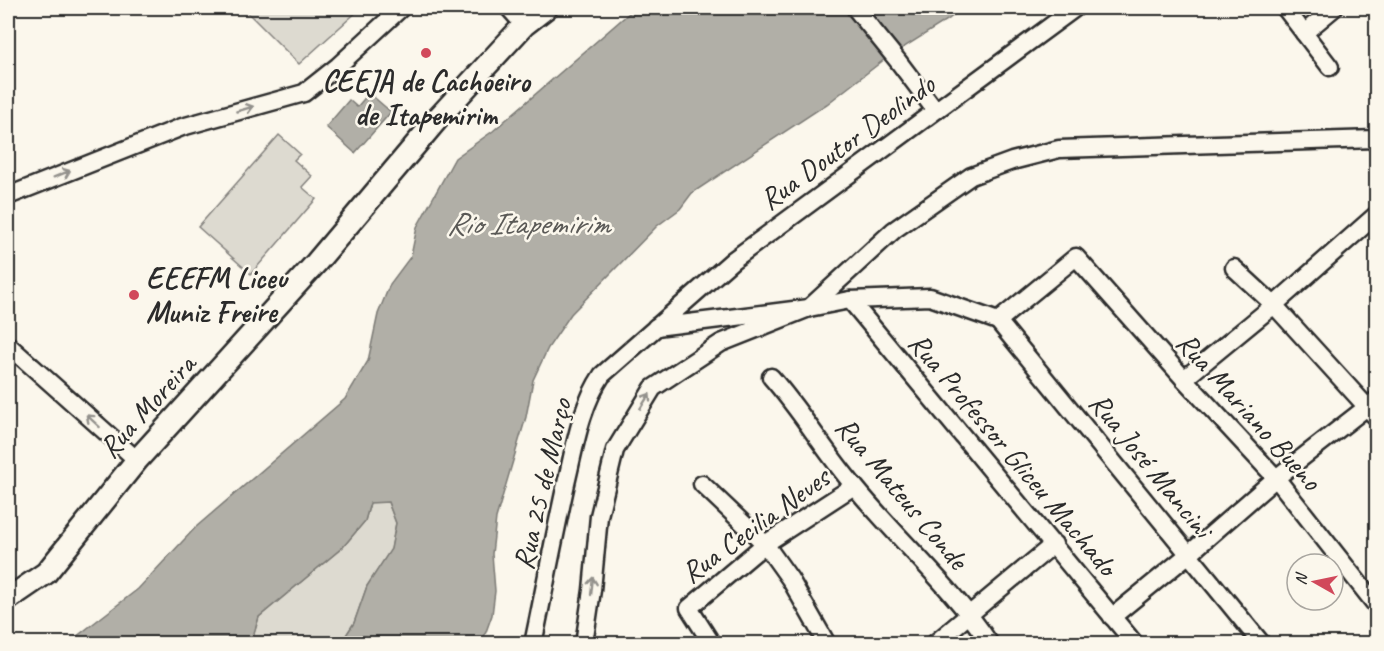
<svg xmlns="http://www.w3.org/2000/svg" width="1384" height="651" font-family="Caveat,sans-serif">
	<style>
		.green { fill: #dddad0; stroke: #84827e; stroke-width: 1.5 }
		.water { fill: #b1afa7; stroke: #7b7a75; stroke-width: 1.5 }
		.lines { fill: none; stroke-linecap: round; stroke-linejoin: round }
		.minor-casing { stroke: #2b2b2b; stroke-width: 21 }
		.major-casing { stroke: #2b2b2b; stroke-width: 26 }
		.minor { stroke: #fbf7ec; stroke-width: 16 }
		.major { stroke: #fbf7ec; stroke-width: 21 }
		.oneway { stroke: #93918c }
		.poi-dot { fill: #d1495b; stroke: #fbf7ec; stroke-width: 2 }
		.labels { text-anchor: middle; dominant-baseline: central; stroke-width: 5; stroke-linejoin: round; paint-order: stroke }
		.poi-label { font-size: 30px; font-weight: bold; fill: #2b2b2b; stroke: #fbf7ec }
		.street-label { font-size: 30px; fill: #2b2b2b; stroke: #fbf7ec }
		.water-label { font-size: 32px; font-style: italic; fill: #5a5956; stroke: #fbf7ec }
	</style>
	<rect width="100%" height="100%" fill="#fbf7ec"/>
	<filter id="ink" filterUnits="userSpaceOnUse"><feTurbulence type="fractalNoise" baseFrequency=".0167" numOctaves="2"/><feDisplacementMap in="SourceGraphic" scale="12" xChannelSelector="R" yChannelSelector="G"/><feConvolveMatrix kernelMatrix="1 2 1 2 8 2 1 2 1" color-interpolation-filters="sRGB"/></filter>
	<g filter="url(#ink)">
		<!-- green -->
		<g class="green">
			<polygon points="243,8 361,8 299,64"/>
			<polygon points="279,135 300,154 294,160 312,176 302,187 316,199 251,274 198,227"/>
			<polygon points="370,502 388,502 396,523 391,550 367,586 354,623 341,643 251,644 259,617 343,547 365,521"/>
		</g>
		<!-- water -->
		<g class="water">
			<polygon points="635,8 962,8 949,19 885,59 827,104 692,193 680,209 657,226 571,314 548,348 533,380 526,417 496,518 492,554 495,591 492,615 482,643 341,643 354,623 367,586 391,549 396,523 388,502 370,503 365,521 343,547 259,617 251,643 67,644 138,589 196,527 345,399 368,361 378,314 390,284 411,256 417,227 455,158 493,131"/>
			<polygon points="369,93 391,112 355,153 326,127 349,100 357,107"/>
		</g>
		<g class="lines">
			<defs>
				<g id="minor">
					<polyline points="509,8 524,25"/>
					<polyline points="855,8 898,61 935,110"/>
					<polyline points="1285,8 1330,67"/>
					<polyline points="1304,33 1334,8"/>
					<polyline points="8,196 182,127 304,93 338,66 401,8"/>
					<polyline points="1234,268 1274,305 1376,417"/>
					<polyline points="850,300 1135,644"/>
					<polyline points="998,321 1076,257 1184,379 1276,478 1376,605"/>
					<polyline points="998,321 1262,644"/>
					<polyline points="656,327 809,308 850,300 930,297 998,321"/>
					<polyline points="8,345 137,460"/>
					<path d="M 771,377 C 802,412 825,452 855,487 C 899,541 951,585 990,644"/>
					<polyline points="1184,379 1274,305 1376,215"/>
					<polyline points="702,484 765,544 790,579 827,644"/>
					<polyline points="1112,617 1189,554 1276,478 1376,400"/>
					<path d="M 533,644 C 545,587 555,531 568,475 C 576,440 582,405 602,375 L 733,260 L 1075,8"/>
					<polyline points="584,644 592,590 599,516 615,450 653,388 721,343 809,308 894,230 971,176 1012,161 1059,149 1376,139"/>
					<polyline points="712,644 689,608 765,544 854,486"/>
					<polyline points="934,644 1054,544"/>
				</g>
				<polyline id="major" points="8,599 46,573 137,460 316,263 439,117 524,25 546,8"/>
			</defs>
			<!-- minor casing -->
			<use href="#minor" class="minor-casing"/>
			<!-- major casing -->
			<use href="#major" class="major-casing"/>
			<!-- minor -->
			<use href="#minor" class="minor"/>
			<!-- major -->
			<use href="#major" class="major"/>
		</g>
		<!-- one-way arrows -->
		<defs><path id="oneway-shaft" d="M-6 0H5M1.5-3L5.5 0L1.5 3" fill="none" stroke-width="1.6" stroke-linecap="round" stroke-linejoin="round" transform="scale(1.5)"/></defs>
		<g class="oneway">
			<use href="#oneway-shaft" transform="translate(245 109) rotate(-16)"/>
			<use href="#oneway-shaft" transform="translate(62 174) rotate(-22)"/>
			<use href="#oneway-shaft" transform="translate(645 401) rotate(-58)"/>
			<use href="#oneway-shaft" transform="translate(93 421) rotate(-138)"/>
			<use href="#oneway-shaft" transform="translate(592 586) rotate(-84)"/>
		</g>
	</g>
	<!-- markers -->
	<g class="poi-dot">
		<circle cx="426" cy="53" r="6"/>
		<circle cx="134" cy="295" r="6"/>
	</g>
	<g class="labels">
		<!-- poi labels -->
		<g class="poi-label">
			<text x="426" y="81">CEEJA de Cachoeiro<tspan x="426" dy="34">de Itapemirim</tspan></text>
			<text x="146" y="278" text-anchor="start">EEEFM Liceu<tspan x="146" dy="34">Muniz Freire</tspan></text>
		</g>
		<!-- street labels -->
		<g class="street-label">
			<text transform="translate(847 142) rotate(-36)">Rua Doutor Deolindo</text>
			<text transform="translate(147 406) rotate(-48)">Rua Moreira</text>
			<text transform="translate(1249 411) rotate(48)">Rua Mariano Bueno</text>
			<text transform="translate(1013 454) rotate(50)">Rua Professor Gliceu Machado</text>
			<text transform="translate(1151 465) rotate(51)">Rua José Mancini</text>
			<text transform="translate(542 484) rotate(-77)">Rua 25 de Março</text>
			<text transform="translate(902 493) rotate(50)">Rua Mateus Conde</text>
			<text transform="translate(755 525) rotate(-36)">Rua Cecilia Neves</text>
		</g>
		<!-- water labels -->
		<g class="water-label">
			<text x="528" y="223">Rio Itapemirim</text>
		</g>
	</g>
	<!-- margin -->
	<rect width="1384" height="651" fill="none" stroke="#fbf7ec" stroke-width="30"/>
	<rect x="15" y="15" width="1354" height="621" fill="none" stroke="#2b2b2b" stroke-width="2" filter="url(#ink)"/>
	<!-- north arrow -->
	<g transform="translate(1315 582) rotate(279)"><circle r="28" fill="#fbf7ec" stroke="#a8a59f" stroke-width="1.5"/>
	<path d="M0-4.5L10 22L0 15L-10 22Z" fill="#d1495b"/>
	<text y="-9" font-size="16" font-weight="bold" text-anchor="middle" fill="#2b2b2b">N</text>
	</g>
</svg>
